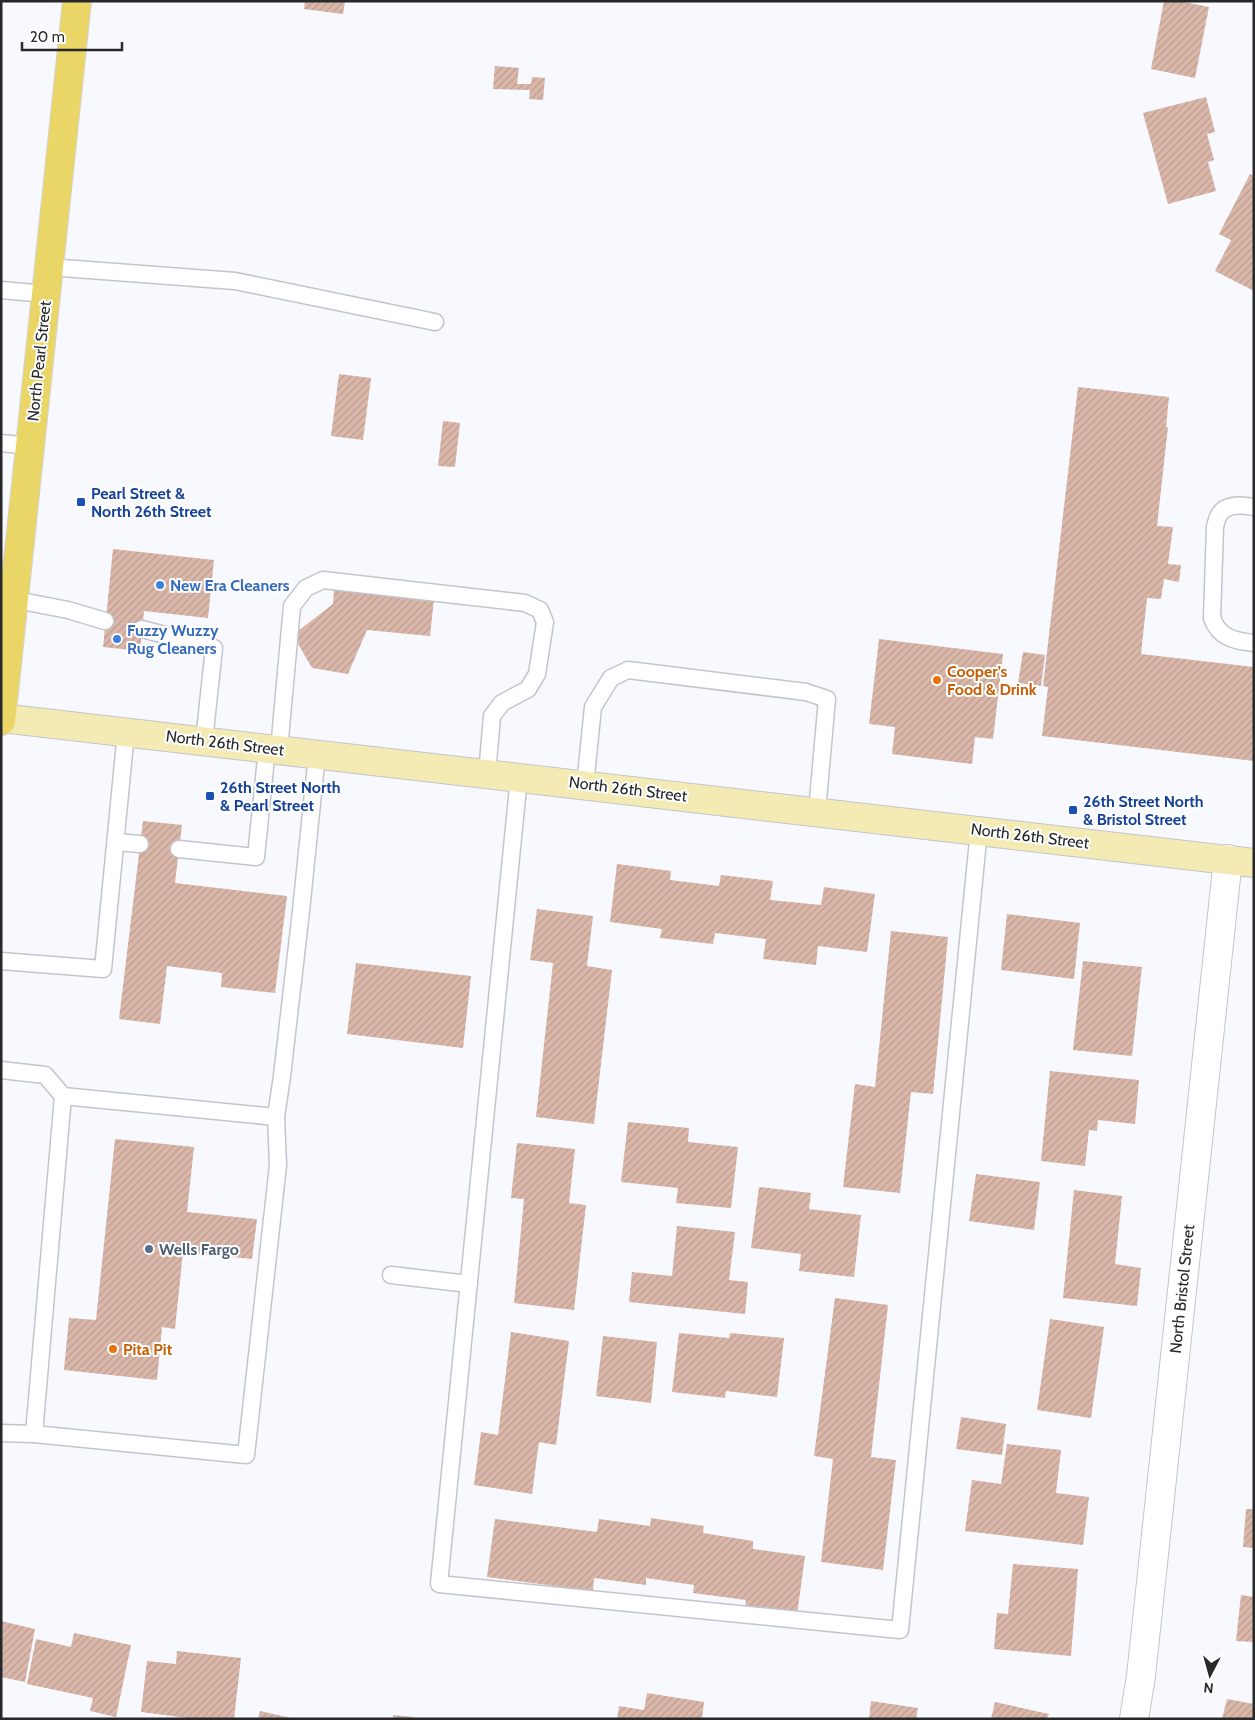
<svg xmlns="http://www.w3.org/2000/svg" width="1255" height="1720" font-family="Cabin,sans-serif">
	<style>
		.building { fill: url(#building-hatch) }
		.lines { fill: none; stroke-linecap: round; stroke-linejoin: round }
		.lane-casing { stroke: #c3c5cc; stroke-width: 19 }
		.street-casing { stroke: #c3c5cc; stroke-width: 30 }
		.secondary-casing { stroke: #c3c5cc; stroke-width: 30 }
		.primary-casing { stroke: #d4d4d4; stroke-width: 30 }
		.lane { stroke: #fff; stroke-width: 16 }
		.street { stroke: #fff; stroke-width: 28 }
		.secondary { stroke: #f4eab3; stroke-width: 28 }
		.primary { stroke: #ead567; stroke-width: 28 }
		.transit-dot { fill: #1a4fb4; stroke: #fff; stroke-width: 2 }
		.shop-dot { fill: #3f7fe0; stroke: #fff; stroke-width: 2 }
		.food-dot { fill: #e8710a; stroke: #fff; stroke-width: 2 }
		.service-dot { fill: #5c6f8a; stroke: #fff; stroke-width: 2 }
		.labels { text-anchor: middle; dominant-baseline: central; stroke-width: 4; stroke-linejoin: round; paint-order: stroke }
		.street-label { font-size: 16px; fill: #27282a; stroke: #fff }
		.transit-label { font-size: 16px; font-weight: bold; fill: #164399; stroke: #fff; text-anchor: start }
		.shop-label { font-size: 16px; font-weight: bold; fill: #366cbe; stroke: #fff; text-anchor: start }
		.food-label { font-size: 16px; font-weight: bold; fill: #c56008; stroke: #fff; text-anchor: start }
		.service-label { font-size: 16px; font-weight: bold; fill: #4e5e75; stroke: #fff; text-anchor: start }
	</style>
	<defs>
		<pattern id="building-hatch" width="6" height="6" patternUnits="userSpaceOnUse" patternTransform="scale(1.25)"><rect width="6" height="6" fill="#dab7a9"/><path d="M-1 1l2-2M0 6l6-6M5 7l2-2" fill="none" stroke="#bb9d92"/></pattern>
	</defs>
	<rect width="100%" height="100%" fill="#f8f9fe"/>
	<!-- building -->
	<g class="building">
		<polygon points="305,1 345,1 343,14 304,9"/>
		<polygon points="1164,1 1179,1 1209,7 1195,78 1151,69"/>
		<polygon points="495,66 519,68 517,84 531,84 532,77 545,78 543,100 529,99 530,90 493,89"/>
		<polygon points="1206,97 1215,132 1207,134 1214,160 1208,162 1216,191 1168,204 1143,113"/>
		<polygon points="1250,174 1254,176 1254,291 1215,271 1231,240 1219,234"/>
		<polygon points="339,374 371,378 363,440 331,436"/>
		<polygon points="1078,387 1169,397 1166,427 1168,427 1157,526 1173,527 1168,564 1181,565 1179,582 1164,579 1161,599 1147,598 1141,654 1254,667 1254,761 1042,736 1048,687 1043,686"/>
		<polygon points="443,421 460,423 455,467 438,466"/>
		<polygon points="113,549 214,560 208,618 144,611 140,651 103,647"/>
		<polygon points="334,589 434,599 430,636 367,630 348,674 312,668 293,635 333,604"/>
		<polygon points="879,639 1003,654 993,739 975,737 972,764 892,754 895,727 869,724"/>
		<polygon points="1023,652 1045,655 1041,686 1018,683"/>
		<polygon points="143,821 182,825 175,883 287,896 275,993 221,987 222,973 167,966 160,1024 119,1019"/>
		<polygon points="617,864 671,871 670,880 719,886 721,875 773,881 770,900 821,905 824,887 875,894 867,952 818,946 816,965 763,959 766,939 715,933 713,944 660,938 662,929 610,922"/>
		<polygon points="537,909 593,916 587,966 612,970 594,1124 536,1117 553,963 530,960"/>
		<polygon points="1007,914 1080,923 1074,979 1001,970"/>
		<polygon points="891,931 948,937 933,1094 911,1092 900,1193 843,1187 855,1084 875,1087"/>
		<polygon points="1083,961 1142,967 1132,1056 1073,1050"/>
		<polygon points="356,963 471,976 463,1048 347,1034"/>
		<polygon points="1050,1071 1139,1080 1135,1124 1098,1120 1097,1131 1089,1130 1085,1166 1041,1161"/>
		<polygon points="628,1122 689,1128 688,1142 738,1147 731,1208 676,1203 678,1188 621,1182"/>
		<polygon points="115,1139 194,1147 187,1212 257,1219 252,1259 183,1252 175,1329 162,1327 157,1380 64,1370 69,1318 96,1320"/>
		<polygon points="517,1143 575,1149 569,1203 586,1205 574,1310 514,1303 524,1199 511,1198"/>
		<polygon points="976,1174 1040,1182 1034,1230 969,1221"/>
		<polygon points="759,1187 811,1193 809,1209 861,1215 854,1277 799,1271 801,1254 751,1248"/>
		<polygon points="1074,1190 1122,1196 1115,1264 1141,1268 1137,1306 1063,1298"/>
		<polygon points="677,1226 735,1232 729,1280 748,1282 745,1314 629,1302 632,1272 672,1276"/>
		<polygon points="835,1298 888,1305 871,1457 896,1460 883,1570 821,1562 833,1459 814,1456"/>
		<polygon points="1050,1319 1104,1327 1091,1418 1037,1410"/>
		<polygon points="511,1332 569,1341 556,1445 539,1442 532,1494 474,1485 481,1432 498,1435"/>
		<polygon points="679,1333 729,1338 730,1333 784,1338 777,1397 726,1391 725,1398 672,1392"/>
		<polygon points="603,1336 657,1342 651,1403 596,1396"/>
		<polygon points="961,1417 1006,1424 1002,1455 956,1449"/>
		<polygon points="1007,1444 1061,1450 1056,1493 1089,1497 1083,1545 965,1531 972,1480 1001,1484"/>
		<polygon points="1246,1509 1254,1509 1254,1548 1243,1547"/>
		<polygon points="651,1518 704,1526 703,1533 753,1541 753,1549 805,1556 797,1615 745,1608 746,1600 693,1593 694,1585 646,1578 646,1585 594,1578 593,1591 487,1577 495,1519 597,1532 599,1519 650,1526"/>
		<polygon points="1013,1564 1078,1569 1071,1656 994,1649 997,1613 1008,1614"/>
		<polygon points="1241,1595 1254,1597 1254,1642 1236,1641"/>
		<polygon points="1,1621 35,1629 25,1682 1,1677"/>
		<polygon points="74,1633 131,1645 116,1717 90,1711 93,1698 27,1684 36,1639 71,1647"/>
		<polygon points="177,1651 241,1658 234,1719 195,1719 141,1712 147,1661 176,1664"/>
		<polygon points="647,1693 704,1702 702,1719 617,1719 619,1706 644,1710"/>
		<polygon points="1227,1699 1254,1704 1254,1719 1222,1719"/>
		<polygon points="871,1701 918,1708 916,1719 869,1719"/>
		<polygon points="995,1702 1049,1714 1047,1719 991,1719"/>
		<polygon points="260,1711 291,1718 291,1719 258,1719"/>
		<polygon points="393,1715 413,1717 413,1719 393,1719"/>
	</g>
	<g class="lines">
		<defs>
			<g id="lane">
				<polyline points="49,267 235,281 435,322"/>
				<polyline points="1,290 46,294"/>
				<polyline points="1,443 30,446"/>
				<path d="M 1254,507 C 1242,505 1226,503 1219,515 C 1217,518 1216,523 1215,527 L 1212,618 C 1219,638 1235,641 1254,643"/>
				<polyline points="6,598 68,610 105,621"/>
				<polyline points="142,629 214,648 204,741"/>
				<polyline points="279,750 292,606 306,588 323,580 525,603 540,610 545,622 537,674 528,689 502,703 492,716 487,774"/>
				<polyline points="519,777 439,1584 900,1630 979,830"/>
				<polyline points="585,785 593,707 611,678 628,670 806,692 827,699 817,811"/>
				<polyline points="116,842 140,844"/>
				<polyline points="179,849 256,857 267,748"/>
				<polyline points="1,961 103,969 126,732"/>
				<polyline points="1,1070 45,1075 63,1096 276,1117"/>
				<polyline points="391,1275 469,1284"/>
				<polyline points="1,1433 34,1434 246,1455 278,1165 276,1117 282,1076 301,911 317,754"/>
				<polyline points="34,1434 63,1096"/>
			</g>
			<polyline id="street" points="1134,1719 1141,1676 1228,859"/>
			<polyline id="secondary" points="1,718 1254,863"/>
			<polyline id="primary" points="1,721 77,1"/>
		</defs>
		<!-- lane casing -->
		<use href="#lane" class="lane-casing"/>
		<!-- street casing -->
		<use href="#street" class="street-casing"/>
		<!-- secondary casing -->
		<use href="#secondary" class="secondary-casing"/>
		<!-- primary casing -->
		<use href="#primary" class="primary-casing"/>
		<!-- lane -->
		<use href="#lane" class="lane"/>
		<!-- street -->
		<use href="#street" class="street"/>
		<!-- secondary -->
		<use href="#secondary" class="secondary"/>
		<!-- primary -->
		<use href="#primary" class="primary"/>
	</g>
	<!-- markers -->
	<g class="transit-dot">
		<rect x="76" y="497" width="10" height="10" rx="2.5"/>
		<rect x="205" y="791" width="10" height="10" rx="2.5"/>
		<rect x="1068" y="805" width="10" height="10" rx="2.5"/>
	</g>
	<g class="shop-dot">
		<circle cx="160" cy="585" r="5"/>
		<circle cx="117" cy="639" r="5"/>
	</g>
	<g class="food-dot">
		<circle cx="937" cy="680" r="5"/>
		<circle cx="113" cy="1349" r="5"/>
	</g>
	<circle class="service-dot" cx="149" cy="1249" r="5"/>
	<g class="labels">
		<!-- street labels -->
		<g class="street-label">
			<text transform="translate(39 361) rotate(-84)">North Pearl Street</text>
			<text transform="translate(225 743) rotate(7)">North 26th Street</text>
			<text transform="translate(628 789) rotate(7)">North 26th Street</text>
			<text transform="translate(1030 836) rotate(7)">North 26th Street</text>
			<text transform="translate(1182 1289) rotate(-84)">North Bristol Street</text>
		</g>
		<!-- transit labels -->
		<g class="transit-label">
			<text x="91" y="493">Pearl Street &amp;<tspan x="91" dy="18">North 26th Street</tspan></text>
			<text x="220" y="787">26th Street North<tspan x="220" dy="18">&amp; Pearl Street</tspan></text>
			<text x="1083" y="801">26th Street North<tspan x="1083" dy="18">&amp; Bristol Street</tspan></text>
		</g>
		<!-- shop labels -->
		<g class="shop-label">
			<text x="170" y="585">New Era Cleaners</text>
			<text x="127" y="630">Fuzzy Wuzzy<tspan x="127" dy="18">Rug Cleaners</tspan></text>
		</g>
		<!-- food labels -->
		<g class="food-label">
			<text x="947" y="671">Cooper’s<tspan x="947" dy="18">Food &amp; Drink</tspan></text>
			<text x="123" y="1349">Pita Pit</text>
		</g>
		<!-- service labels -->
		<g class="service-label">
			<text x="159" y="1249">Wells Fargo</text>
		</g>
	</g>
	<!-- border -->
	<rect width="1255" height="1720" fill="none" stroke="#27282a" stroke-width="5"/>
	<!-- north arrow -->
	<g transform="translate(1210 1675) rotate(186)" stroke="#ffffff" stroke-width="4" paint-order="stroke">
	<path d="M0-4L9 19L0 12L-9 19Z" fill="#27282a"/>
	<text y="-8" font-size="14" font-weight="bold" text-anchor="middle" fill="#27282a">N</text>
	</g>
	<!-- scale -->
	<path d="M22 42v8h100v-8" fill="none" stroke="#27282a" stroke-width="2.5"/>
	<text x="30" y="42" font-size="15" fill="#27282a" stroke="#ffffff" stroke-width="4" paint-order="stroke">20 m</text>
</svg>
